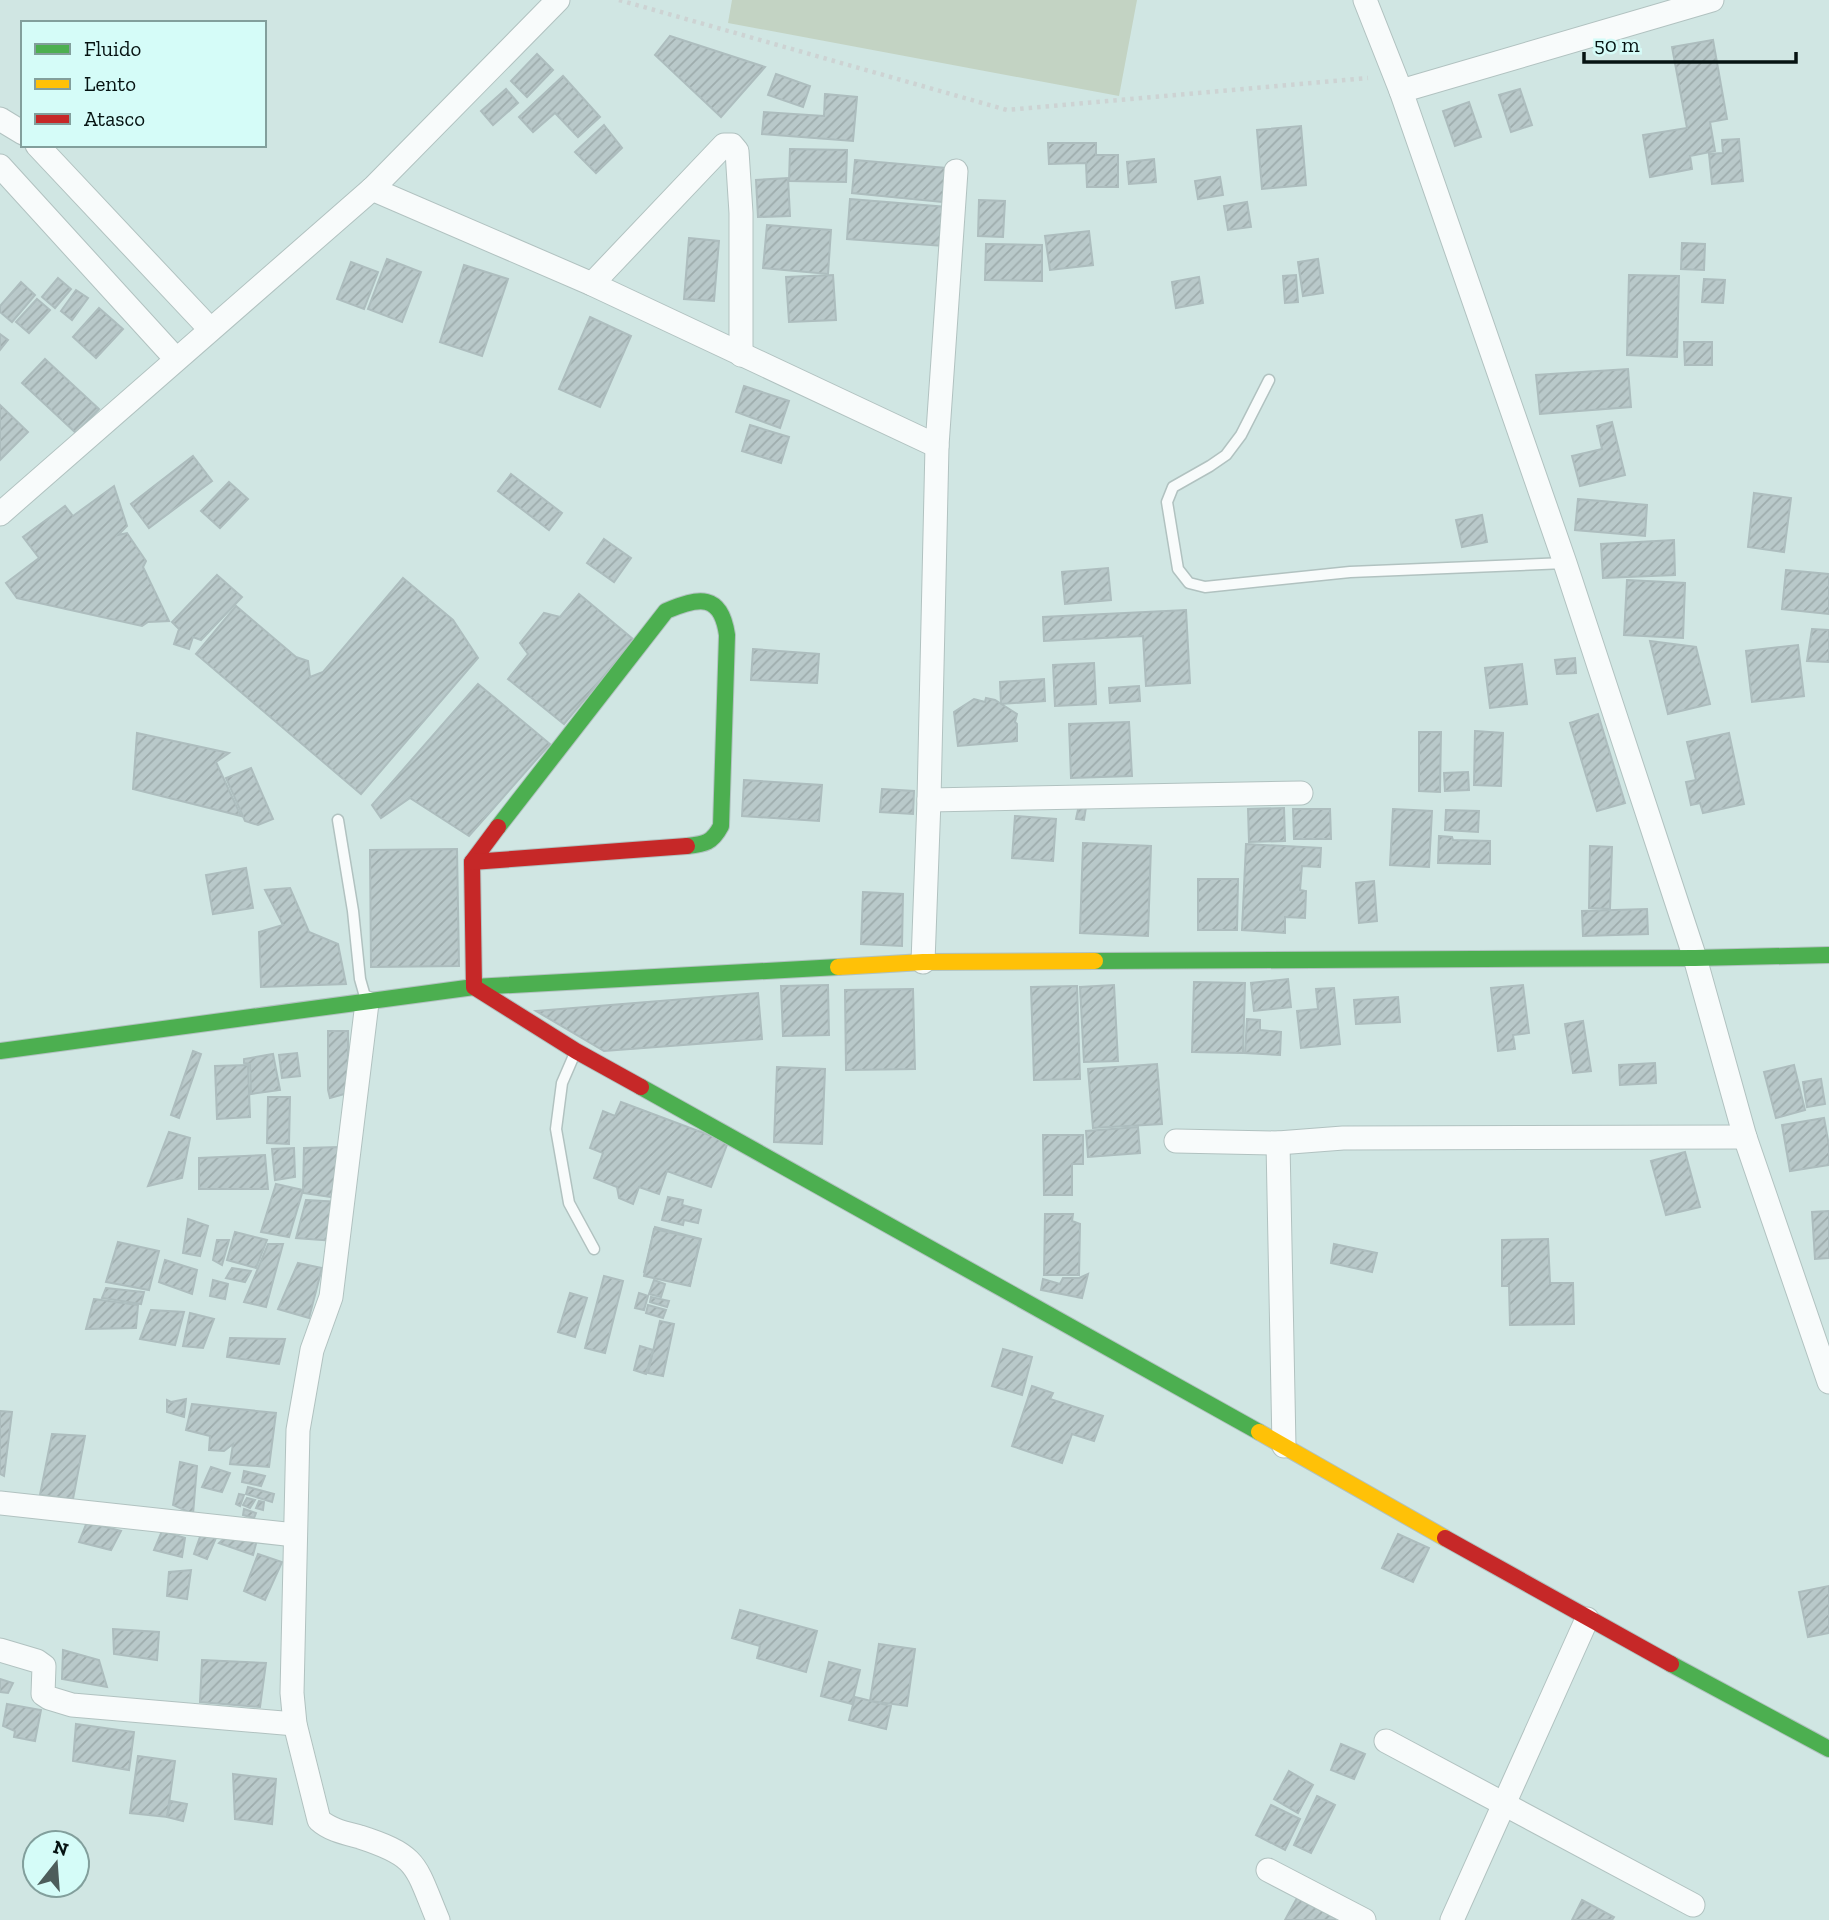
<svg xmlns="http://www.w3.org/2000/svg" width="1829" height="1920" font-family="'Zilla Slab',serif">
	<style>
		.green { fill: #c3d3c3 }
		.building { fill: url(#building-hatch); stroke: #adbdbe; stroke-width: 2 }
		.lines { fill: none; stroke-linecap: round; stroke-linejoin: round }
		.lane-casing { stroke: #b1c2c0; stroke-width: 13 }
		.street-casing { stroke: #b1c2c0; stroke-width: 25 }
		.fast-casing { stroke: #b1c2c0; stroke-width: 18 }
		.slow-casing { stroke: #b1c2c0; stroke-width: 18 }
		.jam-casing { stroke: #b1c2c0; stroke-width: 18 }
		.path { stroke: #cdd3d3; stroke-width: 4.5; stroke-dasharray: 3.5 5; stroke-linecap: butt }
		.lane { stroke: #f8fbfb; stroke-width: 10 }
		.street { stroke: #f8fbfb; stroke-width: 23 }
		.fast { stroke: #4caf50; stroke-width: 16 }
		.slow { stroke: #ffc107; stroke-width: 16 }
		.jam { stroke: #c62828; stroke-width: 16 }
	</style>
	<defs>
		<pattern id="building-hatch" width="6" height="6" patternUnits="userSpaceOnUse" patternTransform="scale(1.75)"><rect width="6" height="6" fill="#b9c9ca"/><path d="M-1 1l2-2M0 6l6-6M5 7l2-2" fill="none" stroke="#9eacac"/></pattern>
	</defs>
	<rect width="100%" height="100%" fill="#d0e6e3"/>
	<!-- green -->
	<polygon class="green" points="732,0 1137,0 1119,96 728,23"/>
	<!-- building -->
	<g class="building">
		<polygon points="670,36 765,67 721,117 655,55"/>
		<polygon points="1713,40 1727,119 1710,122 1715,151 1690,156 1692,169 1650,177 1643,135 1687,128 1672,47"/>
		<polygon points="537,54 553,70 527,97 511,81"/>
		<polygon points="776,74 810,86 803,107 768,95"/>
		<polygon points="563,76 600,117 578,137 555,113 533,132 519,117"/>
		<polygon points="506,89 518,103 493,125 481,111"/>
		<polygon points="1520,89 1532,125 1511,132 1499,95"/>
		<polygon points="825,94 857,97 853,141 762,134 764,112 824,116"/>
		<polygon points="1469,102 1481,137 1455,146 1443,111"/>
		<polygon points="604,125 622,148 596,173 575,152"/>
		<polygon points="1301,126 1306,185 1262,189 1257,130"/>
		<polygon points="1739,139 1743,181 1712,184 1709,154 1723,153 1722,140"/>
		<polygon points="1048,143 1096,143 1096,155 1118,155 1118,187 1087,187 1086,163 1049,164"/>
		<polygon points="790,149 847,150 846,182 789,181"/>
		<polygon points="1154,159 1156,182 1129,184 1127,162"/>
		<polygon points="855,160 946,168 942,202 852,193"/>
		<polygon points="1220,177 1223,195 1198,199 1195,181"/>
		<polygon points="788,178 790,216 758,217 756,180"/>
		<polygon points="850,199 947,207 944,246 847,239"/>
		<polygon points="979,200 1005,201 1003,237 978,236"/>
		<polygon points="1247,202 1251,227 1228,230 1224,206"/>
		<polygon points="767,225 831,230 828,274 763,268"/>
		<polygon points="1089,231 1093,265 1050,270 1045,236"/>
		<polygon points="689,238 719,241 714,301 684,299"/>
		<polygon points="1682,243 1705,244 1704,270 1681,269"/>
		<polygon points="986,244 1042,245 1042,281 985,280"/>
		<polygon points="387,259 421,272 402,322 368,309"/>
		<polygon points="1318,259 1323,293 1303,296 1298,262"/>
		<polygon points="351,262 378,272 364,309 337,299"/>
		<polygon points="464,265 508,279 482,356 440,342"/>
		<polygon points="833,275 836,320 789,322 786,277"/>
		<polygon points="1296,275 1298,302 1285,303 1283,276"/>
		<polygon points="1629,275 1679,276 1677,357 1627,355"/>
		<polygon points="1199,277 1203,303 1176,308 1172,282"/>
		<polygon points="58,278 71,289 55,308 42,297"/>
		<polygon points="1704,279 1725,280 1723,303 1702,302"/>
		<polygon points="21,282 35,295 12,322 0,312 0,306"/>
		<polygon points="76,290 88,298 72,320 61,311"/>
		<polygon points="37,299 50,310 29,333 16,322"/>
		<polygon points="99,308 123,329 96,358 73,337"/>
		<polygon points="590,317 631,336 600,407 559,389"/>
		<polygon points="0,334 8,340 0,350"/>
		<polygon points="1684,342 1712,342 1712,365 1685,365"/>
		<polygon points="45,359 99,409 76,433 22,383"/>
		<polygon points="1628,369 1631,407 1540,414 1536,375"/>
		<polygon points="744,386 789,401 780,428 736,412"/>
		<polygon points="0,405 28,432 0,460"/>
		<polygon points="1612,422 1625,475 1580,486 1572,456 1602,449 1597,426"/>
		<polygon points="750,425 789,437 781,463 742,451"/>
		<polygon points="193,456 212,481 149,528 131,504"/>
		<polygon points="511,474 562,513 549,530 498,491"/>
		<polygon points="229,482 248,499 220,528 201,511"/>
		<polygon points="114,486 127,526 118,535 127,533 146,561 143,567 169,621 148,622 142,626 17,598 6,583 39,558 23,537 65,506 73,516"/>
		<polygon points="1754,493 1791,498 1784,552 1748,547"/>
		<polygon points="1578,499 1647,505 1645,536 1575,530"/>
		<polygon points="1482,515 1487,542 1462,547 1456,520"/>
		<polygon points="604,539 631,558 614,582 587,563"/>
		<polygon points="1674,540 1675,575 1603,578 1601,544"/>
		<polygon points="1108,568 1111,600 1065,604 1062,572"/>
		<polygon points="1786,570 1829,574 1829,614 1782,609"/>
		<polygon points="217,575 242,597 201,640 193,637 189,649 174,644 179,629 172,622"/>
		<polygon points="403,578 453,620 478,658 361,794 196,654 236,606 296,657 308,661 310,677 323,672"/>
		<polygon points="1627,580 1685,583 1683,638 1624,635"/>
		<polygon points="579,594 634,640 564,724 508,679 528,654 520,643 544,613 560,617"/>
		<polygon points="1186,610 1190,683 1146,686 1143,636 1044,641 1043,617"/>
		<polygon points="1812,629 1829,630 1829,662 1807,661"/>
		<polygon points="1650,641 1696,647 1710,704 1668,714"/>
		<polygon points="1798,645 1804,696 1752,702 1746,651"/>
		<polygon points="753,649 819,654 817,683 751,680"/>
		<polygon points="1575,658 1576,673 1557,674 1555,660"/>
		<polygon points="1094,663 1096,704 1055,706 1053,665"/>
		<polygon points="1522,664 1527,704 1490,708 1485,668"/>
		<polygon points="1044,679 1045,701 1001,704 1000,682"/>
		<polygon points="478,684 550,744 469,836 410,798 381,818 372,805"/>
		<polygon points="1139,686 1140,701 1110,703 1109,688"/>
		<polygon points="986,698 995,700 1017,714 1015,722 1017,724 1017,741 958,746 954,712 974,699 985,702"/>
		<polygon points="1598,714 1625,803 1597,811 1570,723"/>
		<polygon points="1129,722 1132,776 1071,778 1069,724"/>
		<polygon points="1475,731 1503,733 1501,786 1474,785"/>
		<polygon points="1419,732 1441,732 1440,792 1419,791"/>
		<polygon points="137,733 229,753 216,762 241,816 133,789"/>
		<polygon points="1729,733 1744,804 1703,813 1700,803 1691,805 1686,782 1696,780 1687,742"/>
		<polygon points="251,768 273,819 258,825 245,821 226,778"/>
		<polygon points="1468,772 1469,790 1445,791 1444,773"/>
		<polygon points="744,780 822,785 819,821 742,816"/>
		<polygon points="882,789 914,791 913,814 880,812"/>
		<polygon points="1079,805 1086,807 1084,820 1076,819"/>
		<polygon points="1284,808 1285,841 1249,842 1248,809"/>
		<polygon points="1293,809 1330,809 1331,839 1294,839"/>
		<polygon points="1393,809 1432,811 1429,867 1390,865"/>
		<polygon points="1446,810 1479,811 1478,832 1445,830"/>
		<polygon points="1015,816 1056,819 1053,861 1012,858"/>
		<polygon points="1439,836 1452,837 1453,840 1490,841 1490,864 1438,863"/>
		<polygon points="1083,843 1151,846 1148,936 1080,933"/>
		<polygon points="1246,844 1321,848 1320,867 1302,866 1300,890 1306,891 1305,918 1285,917 1285,933 1242,930"/>
		<polygon points="1590,846 1612,847 1610,909 1589,908"/>
		<polygon points="457,849 459,966 371,967 370,850"/>
		<polygon points="246,868 253,908 213,914 206,875"/>
		<polygon points="1198,879 1238,879 1237,930 1198,930"/>
		<polygon points="1374,881 1377,921 1359,923 1356,883"/>
		<polygon points="290,888 309,932 338,944 346,984 261,987 259,932 283,925 265,890"/>
		<polygon points="863,892 903,894 902,946 861,944"/>
		<polygon points="1647,909 1648,934 1583,936 1582,911"/>
		<polygon points="1288,979 1291,1007 1254,1011 1251,983"/>
		<polygon points="1194,982 1245,983 1243,1053 1192,1052"/>
		<polygon points="828,985 829,1035 783,1036 781,986"/>
		<polygon points="1114,985 1118,1061 1084,1062 1080,987"/>
		<polygon points="1523,985 1529,1033 1513,1035 1515,1049 1498,1051 1491,988"/>
		<polygon points="1077,986 1080,1079 1034,1080 1031,987"/>
		<polygon points="1334,988 1340,1044 1301,1048 1297,1011 1318,1009 1316,989"/>
		<polygon points="913,989 915,1069 846,1070 845,990"/>
		<polygon points="758,993 762,1039 604,1051 536,1011"/>
		<polygon points="1398,997 1400,1022 1356,1024 1354,1000"/>
		<polygon points="1247,1019 1260,1020 1260,1030 1281,1032 1280,1055 1245,1053"/>
		<polygon points="1583,1021 1591,1071 1573,1073 1565,1024"/>
		<polygon points="328,1031 348,1031 348,1093 330,1098 328,1090"/>
		<polygon points="193,1051 201,1054 179,1118 171,1115"/>
		<polygon points="297,1053 300,1076 282,1078 279,1055"/>
		<polygon points="273,1054 280,1090 251,1094 250,1064 244,1063 244,1059"/>
		<polygon points="1655,1063 1656,1083 1620,1085 1619,1065"/>
		<polygon points="1157,1064 1162,1124 1093,1128 1088,1069"/>
		<polygon points="248,1065 250,1117 217,1119 215,1066"/>
		<polygon points="1794,1065 1805,1110 1776,1118 1764,1072"/>
		<polygon points="777,1067 825,1069 822,1144 774,1142"/>
		<polygon points="1821,1079 1825,1104 1807,1107 1803,1082"/>
		<polygon points="268,1097 290,1097 289,1144 267,1143"/>
		<polygon points="621,1102 728,1142 711,1187 667,1171 659,1194 639,1187 633,1204 619,1198 617,1187 594,1178 603,1153 590,1148 603,1111 615,1116"/>
		<polygon points="1824,1118 1829,1146 1829,1165 1790,1171 1782,1125"/>
		<polygon points="1138,1127 1140,1153 1088,1157 1086,1131"/>
		<polygon points="169,1132 190,1138 182,1178 148,1186"/>
		<polygon points="1043,1135 1083,1135 1083,1164 1072,1164 1072,1195 1044,1195"/>
		<polygon points="339,1147 338,1198 303,1193 304,1148"/>
		<polygon points="294,1148 295,1177 275,1180 272,1149"/>
		<polygon points="1685,1152 1700,1207 1666,1215 1651,1161"/>
		<polygon points="265,1155 268,1189 199,1189 199,1158"/>
		<polygon points="276,1184 303,1190 289,1237 261,1232"/>
		<polygon points="668,1197 683,1200 682,1205 701,1210 698,1223 684,1220 683,1225 662,1220"/>
		<polygon points="306,1200 340,1202 335,1241 296,1238"/>
		<polygon points="1829,1211 1829,1258 1815,1259 1812,1212"/>
		<polygon points="1045,1214 1073,1214 1072,1221 1080,1224 1079,1275 1044,1275"/>
		<polygon points="188,1219 208,1226 200,1256 183,1253"/>
		<polygon points="655,1227 701,1239 690,1284 644,1272"/>
		<polygon points="654,1229 700,1239 690,1286 644,1276"/>
		<polygon points="235,1232 267,1240 256,1268 227,1260"/>
		<polygon points="1548,1239 1550,1283 1573,1283 1574,1324 1510,1325 1509,1286 1502,1286 1502,1240"/>
		<polygon points="217,1240 229,1240 222,1265 213,1260"/>
		<polygon points="118,1242 159,1251 149,1290 106,1282"/>
		<polygon points="268,1244 283,1244 266,1307 244,1302"/>
		<polygon points="1334,1244 1377,1253 1372,1272 1331,1263"/>
		<polygon points="165,1260 197,1270 192,1294 159,1282"/>
		<polygon points="298,1263 322,1268 309,1318 278,1309"/>
		<polygon points="232,1268 251,1271 245,1282 226,1278"/>
		<polygon points="1088,1274 1082,1298 1041,1290 1043,1279 1060,1284 1063,1278 1079,1278"/>
		<polygon points="604,1276 623,1281 605,1353 585,1348"/>
		<polygon points="213,1280 228,1284 225,1299 210,1296"/>
		<polygon points="654,1280 665,1284 661,1297 649,1294"/>
		<polygon points="106,1288 144,1292 141,1304 102,1298"/>
		<polygon points="570,1293 587,1298 575,1337 558,1332"/>
		<polygon points="639,1293 648,1296 644,1310 635,1308"/>
		<polygon points="651,1297 669,1301 667,1307 650,1302"/>
		<polygon points="94,1299 138,1305 136,1328 86,1329"/>
		<polygon points="648,1305 666,1310 663,1318 646,1313"/>
		<polygon points="151,1310 184,1312 175,1345 140,1339"/>
		<polygon points="190,1313 214,1319 203,1348 183,1346"/>
		<polygon points="660,1321 674,1324 663,1376 648,1373"/>
		<polygon points="230,1338 285,1339 279,1364 227,1357"/>
		<polygon points="640,1346 653,1350 646,1374 634,1370"/>
		<polygon points="1003,1349 1032,1357 1022,1395 992,1386"/>
		<polygon points="1032,1386 1053,1393 1050,1399 1103,1416 1094,1441 1072,1434 1062,1463 1012,1446"/>
		<polygon points="186,1399 184,1417 167,1412 167,1400 171,1402"/>
		<polygon points="192,1404 276,1413 269,1467 230,1464 233,1444 224,1451 209,1450 210,1436 186,1430"/>
		<polygon points="0,1411 12,1412 4,1476 0,1474"/>
		<polygon points="52,1434 85,1436 73,1499 40,1495"/>
		<polygon points="180,1462 197,1466 193,1514 173,1505"/>
		<polygon points="211,1467 230,1473 222,1492 202,1487"/>
		<polygon points="244,1471 265,1476 261,1486 242,1482"/>
		<polygon points="248,1487 274,1494 272,1502 246,1494"/>
		<polygon points="239,1494 244,1495 240,1506 236,1504"/>
		<polygon points="247,1498 255,1500 250,1508 243,1505"/>
		<polygon points="259,1501 264,1502 263,1510 256,1508"/>
		<polygon points="244,1509 256,1513 254,1518 243,1515"/>
		<polygon points="87,1522 121,1531 111,1550 79,1542"/>
		<polygon points="162,1531 185,1538 182,1557 154,1550"/>
		<polygon points="230,1533 257,1540 253,1555 219,1543"/>
		<polygon points="201,1534 216,1538 207,1559 194,1554"/>
		<polygon points="1398,1534 1429,1548 1413,1582 1382,1568"/>
		<polygon points="258,1554 282,1562 265,1600 244,1591"/>
		<polygon points="191,1570 187,1599 167,1596 169,1572"/>
		<polygon points="1829,1586 1829,1633 1808,1637 1799,1592"/>
		<polygon points="740,1610 817,1631 806,1672 757,1658 760,1646 732,1638"/>
		<polygon points="113,1629 159,1632 157,1660 114,1654"/>
		<polygon points="879,1644 915,1649 907,1706 870,1701"/>
		<polygon points="63,1650 99,1660 107,1687 62,1679"/>
		<polygon points="202,1660 266,1663 260,1707 200,1702"/>
		<polygon points="829,1662 860,1670 852,1704 821,1696"/>
		<polygon points="0,1679 13,1683 8,1693 0,1692"/>
		<polygon points="855,1697 891,1706 886,1729 849,1720"/>
		<polygon points="7,1704 41,1710 35,1741 14,1737 15,1731 3,1726"/>
		<polygon points="76,1724 134,1732 129,1770 73,1761"/>
		<polygon points="1341,1744 1365,1754 1354,1779 1331,1770"/>
		<polygon points="138,1756 175,1761 167,1817 130,1813"/>
		<polygon points="1289,1771 1313,1785 1298,1813 1274,1799"/>
		<polygon points="233,1774 276,1779 272,1824 235,1819"/>
		<polygon points="1317,1796 1335,1805 1311,1853 1294,1845"/>
		<polygon points="171,1801 187,1804 183,1821 167,1817"/>
		<polygon points="1271,1805 1300,1819 1285,1850 1256,1835"/>
		<polygon points="1297,1898 1336,1918 1335,1920 1285,1920"/>
		<polygon points="1582,1900 1614,1917 1612,1920 1572,1920"/>
	</g>
	<g class="lines">
		<defs>
			<g id="lane">
				<polyline points="1269,380 1241,435 1226,455 1210,466 1173,487 1167,502 1178,569 1189,583 1205,587 1350,572 1565,563"/>
				<polyline points="338,820 353,911 360,979 366,1000"/>
				<polyline points="575,1053 562,1083 556,1129 569,1203 594,1249"/>
			</g>
			<g id="street">
				<polyline points="1365,0 1401,91 1565,563 1695,958 1745,1137 1829,1382"/>
				<polyline points="1401,91 1712,0"/>
				<polyline points="0,119 23,133"/>
				<polyline points="37,145 210,329"/>
				<polyline points="0,166 176,359"/>
				<polyline points="372,189 592,284 937,446"/>
				<polyline points="592,284 724,145 732,145 737,151 741,213 741,355"/>
				<polyline points="0,514 372,189 558,0"/>
				<polyline points="929,800 1301,793"/>
				<polyline points="923,962 929,800 937,446 956,171"/>
				<path d="M 367,1003 L 331,1297 L 312,1350 L 298,1430 L 292,1693 L 295,1724 L 319,1820 C 330,1830 345,1833 360,1837 C 419,1856 415,1865 438,1920"/>
				<polyline points="1176,1141 1278,1143 1343,1138 1745,1137"/>
				<polyline points="1278,1143 1284,1446"/>
				<polyline points="0,1503 295,1535"/>
				<polyline points="0,1650 37,1661 44,1666 43,1694 49,1698 72,1705 295,1724"/>
				<polyline points="1386,1741 1693,1905"/>
				<polyline points="1268,1870 1364,1920"/>
				<polyline points="1452,1920 1587,1619"/>
			</g>
			<g id="fast">
				<path d="M 498,827 L 666,611 C 699,597 721,593 727,635 L 721,826 C 712,843 705,844 687,846"/>
				<polyline points="1095,961 1695,958 1829,955"/>
				<polyline points="0,1051 474,987 838,967"/>
				<polyline points="641,1087 1259,1432"/>
				<polyline points="1671,1664 1829,1749"/>
			</g>
			<g id="slow">
				<polyline points="838,967 923,962 1095,961"/>
				<polyline points="1259,1432 1445,1538"/>
			</g>
			<g id="jam">
				<polyline points="498,827 472,862 474,987 576,1051 641,1087"/>
				<polyline points="472,862 687,846"/>
				<polyline points="1445,1538 1671,1664"/>
			</g>
		</defs>
		<!-- lane casing -->
		<use href="#lane" class="lane-casing"/>
		<!-- street casing -->
		<use href="#street" class="street-casing"/>
		<!-- fast casing -->
		<use href="#fast" class="fast-casing"/>
		<!-- slow casing -->
		<use href="#slow" class="slow-casing"/>
		<!-- jam casing -->
		<use href="#jam" class="jam-casing"/>
		<!-- path -->
		<polyline class="path" points="619,0 1007,110 1368,78"/>
		<!-- lane -->
		<use href="#lane" class="lane"/>
		<!-- street -->
		<use href="#street" class="street"/>
		<!-- fast -->
		<use href="#fast" class="fast"/>
		<!-- slow -->
		<use href="#slow" class="slow"/>
		<!-- jam -->
		<use href="#jam" class="jam"/>
	</g>
	<!-- legend -->
	<rect x="21" y="21" width="245" height="126" fill="#d5fcf8" stroke="#829f9c" stroke-width="2"/>
	<rect x="35" y="44" width="35" height="10" fill="#4caf50" stroke="#829f9c" stroke-width="2"/>
	<text x="84" y="56" font-size="21" fill="#061312">Fluido</text>
	<rect x="35" y="79" width="35" height="10" fill="#ffc107" stroke="#829f9c" stroke-width="2"/>
	<text x="84" y="91" font-size="21" fill="#061312">Lento</text>
	<rect x="35" y="114" width="35" height="10" fill="#c62828" stroke="#829f9c" stroke-width="2"/>
	<text x="84" y="126" font-size="21" fill="#061312">Atasco</text>
	<!-- north arrow -->
	<g transform="translate(56 1864) rotate(17)"><circle r="33" fill="#d5fcf8" stroke="#829f9c" stroke-width="2"/>
	<path d="M0-5L12 26L0 18L-12 26Z" fill="#4d5d5b"/>
	<text y="-10" font-size="19" font-weight="bold" text-anchor="middle" fill="#061312">N</text>
	</g>
	<!-- scale -->
	<path d="M1584 52v10h212v-10" fill="none" stroke="#061312" stroke-width="3.5"/>
	<text x="1594" y="52" font-size="21" fill="#061312" stroke="#d5fcf8" stroke-width="5" paint-order="stroke">50 m</text>
</svg>
